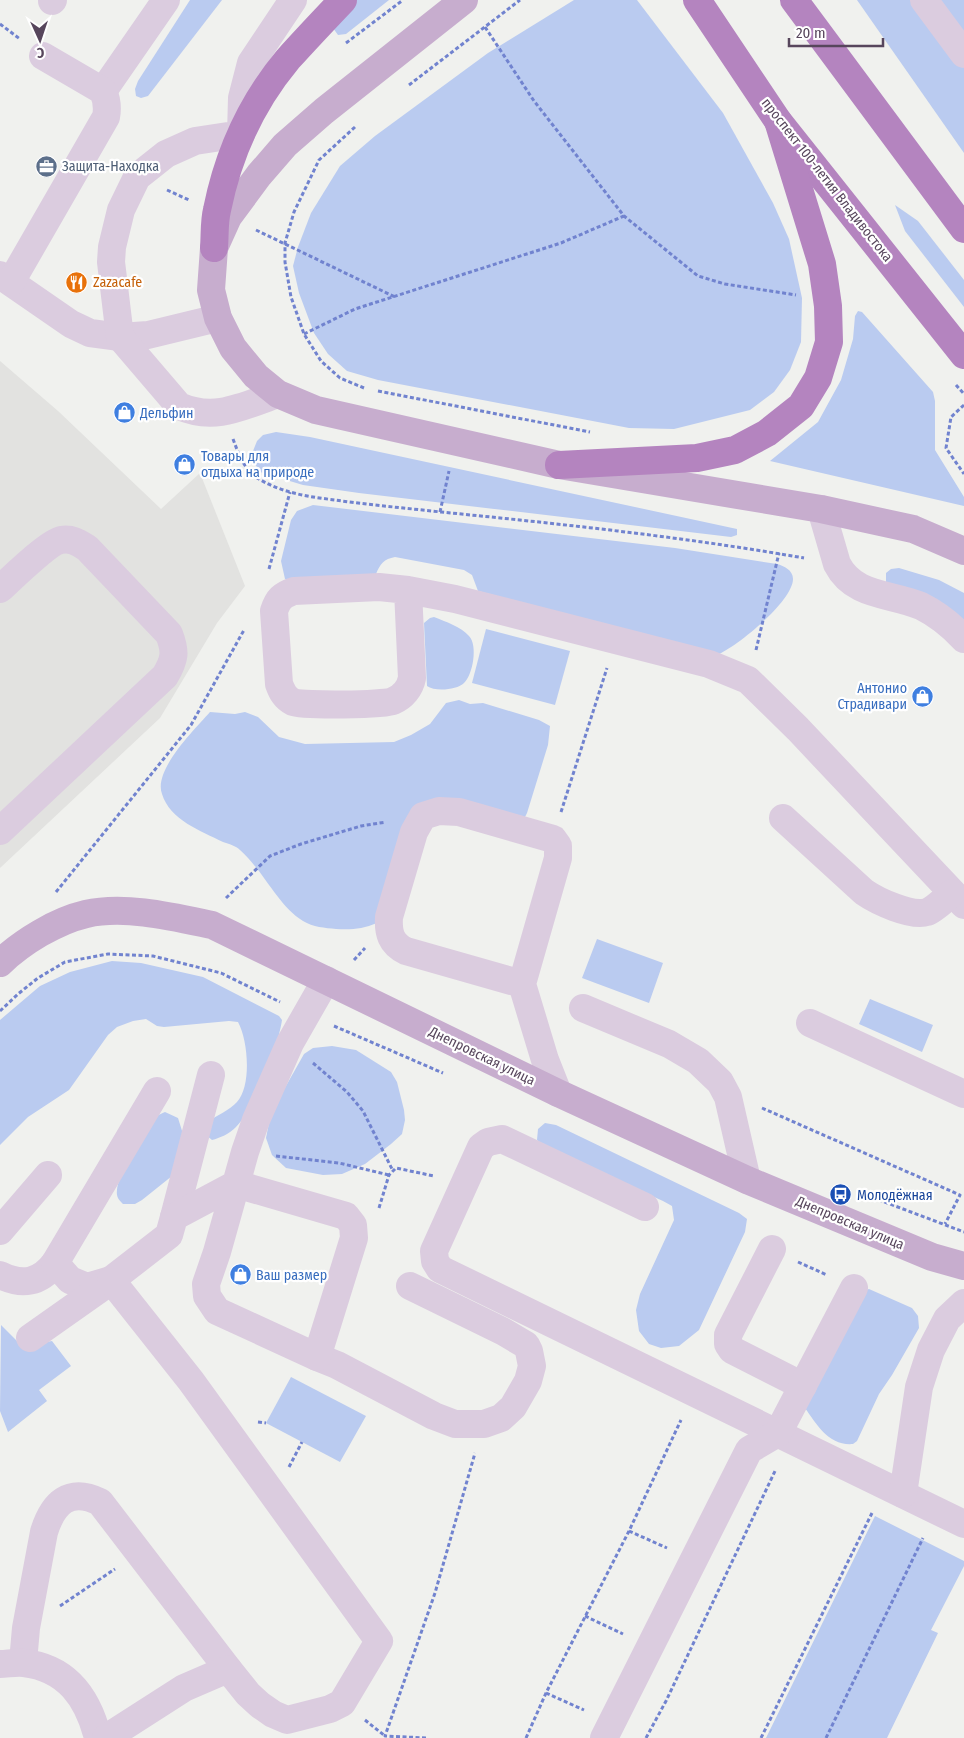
<svg xmlns="http://www.w3.org/2000/svg" width="964" height="1738" font-family="'Fira Sans Condensed',sans-serif">
	<style>
		.education { fill: #e2e2e0 }
		.green { fill: #bacbf0 }
		.lines { fill: none; stroke-linecap: round; stroke-linejoin: round }
		.path { stroke: #7183cf; stroke-width: 3; stroke-dasharray: 4 2.5; stroke-linecap: butt }
		.minor { stroke: #dbccdf; stroke-width: 28 }
		.major { stroke: #c7adce; stroke-width: 28 }
		.highway { stroke: #b484bf; stroke-width: 28 }
		.labels { text-anchor: middle; dominant-baseline: central; stroke-width: 4.5; stroke-linejoin: round; paint-order: stroke }
		.service-label { font-size: 14px; fill: #4e5e75; stroke: #fff; text-anchor: start }
		.street-label { font-size: 14px; fill: #57465c; stroke: #fff }
		.food-label { font-size: 14px; fill: #c56008; stroke: #fff; text-anchor: start }
		.shop-label { font-size: 14px; fill: #366cbe; stroke: #fff; text-anchor: start }
		.transit-label { font-size: 14px; fill: #164399; stroke: #fff; text-anchor: start }
	</style>
	<rect width="100%" height="100%" fill="#f0f1ee"/>
	<!-- education -->
	<polygon class="education" points="0,361 58,411 161,509 200,473 245,586 217,623 160,718 0,868"/>
	<!-- green -->
	<g class="green">
		<polygon points="190,0 222,0 148,96 141,98 136,96 135,89 138,81"/>
		<polygon points="356,0 389,0 346,34 338,35 333,28"/>
		<polygon points="574,0 637,0 723,113 773,203 789,239 802,298 801,342 790,370 774,392 750,410 674,429 629,428 378,380 347,371 328,354 314,333 299,293 293,266 298,247 311,213 340,166 375,136 488,53"/>
		<polygon points="857,0 964,0 964,153"/>
		<polygon points="895,205 918,221 964,280 964,307 905,231"/>
		<polygon points="858,311 862,312 933,392 935,401 935,450 964,497 964,506 770,461 818,422 841,380 853,339 855,316"/>
		<polygon points="276,432 310,437 737,529 737,535 731,537 359,493 303,485 260,472 253,461 253,451 257,441 263,435"/>
		<path d="M 313,505 L 675,548 L 777,564 C 784,566 793,570 793,579 C 793,601 737,647 717,655 L 478,591 L 472,575 L 464,570 L 395,557 C 384,559 380,564 376,574 L 292,582 L 285,579 L 281,561 L 291,520 L 297,511 Z"/>
		<polygon points="899,568 939,580 964,593 964,623 886,584 886,573 891,569"/>
		<path d="M 434,617 C 446,622 460,626 469,636 C 478,645 473,675 464,683 C 457,690 435,692 427,686 L 424,623 L 430,618 Z"/>
		<polygon points="486,629 570,651 555,705 472,683"/>
		<path d="M 459,700 L 470,704 L 483,703 L 539,720 L 550,726 L 548,745 L 527,813 L 524,819 L 441,801 L 377,923 C 363,929 351,930 336,929 C 325,928 313,927 303,921 C 278,906 263,870 240,850 C 236,846 229,844 223,842 C 201,831 170,820 162,794 C 153,770 195,729 210,712 L 235,714 L 245,712 L 258,717 L 279,737 L 305,744 L 394,742 L 411,735 L 430,724 L 446,703 Z"/>
		<polygon points="597,939 663,963 649,1003 582,978"/>
		<path d="M 112,961 L 141,963 L 203,977 L 279,1016 L 282,1020 C 278,1047 255,1108 236,1127 C 229,1134 220,1138 212,1140 L 206,1135 L 208,1122 C 217,1115 230,1110 237,1102 C 252,1085 248,1040 238,1022 L 229,1021 L 164,1027 L 157,1026 L 146,1019 L 133,1021 L 117,1027 L 108,1035 L 69,1090 L 28,1117 L 0,1145 L 0,1020 L 40,986 L 70,972 Z"/>
		<polygon points="870,999 933,1025 922,1052 859,1024"/>
		<polygon points="332,1046 356,1050 391,1072 397,1082 404,1110 405,1120 402,1134 391,1144 365,1164 342,1174 323,1175 286,1168 272,1155 266,1138 269,1123 282,1093 304,1054 313,1048"/>
		<path d="M 165,1112 L 178,1118 L 183,1134 L 172,1176 L 142,1200 L 135,1204 L 123,1204 C 119,1200 116,1197 117,1190 C 118,1177 139,1131 147,1122 C 151,1117 159,1115 165,1112 Z"/>
		<polygon points="545,1123 556,1125 739,1213 747,1219 745,1232 699,1330 679,1346 661,1348 649,1344 639,1331 636,1310 640,1294 674,1220 672,1206 663,1201 547,1149 537,1140 538,1129"/>
		<path d="M 869,1289 L 912,1308 L 918,1316 L 919,1328 L 892,1375 L 879,1394 L 857,1441 L 853,1444 C 829,1446 817,1425 805,1408 L 860,1292 Z"/>
		<polygon points="1,1325 22,1346 52,1341 71,1366 39,1390 47,1401 8,1432 0,1411"/>
		<polygon points="291,1377 366,1416 340,1462 266,1423"/>
		<polygon points="875,1516 964,1561 964,1566 931,1630 938,1633 887,1738 766,1738"/>
	</g>
	<g class="lines">
		<!-- path -->
		<g class="path">
			<polyline points="0,24 20,39"/>
			<polyline points="485,27 534,101 624,216 698,276 725,284 796,295"/>
			<polyline points="346,43 403,0"/>
			<polyline points="409,85 520,0"/>
			<polyline points="355,127 319,160 294,212 285,243 285,262 291,297 304,334 321,361 340,378 364,388"/>
			<polyline points="167,190 189,200"/>
			<polyline points="256,230 395,297"/>
			<polyline points="304,334 355,309 561,243 624,216"/>
			<polyline points="956,385 964,394"/>
			<polyline points="378,391 590,432"/>
			<polyline points="964,405 951,417 946,448 964,474"/>
			<path d="M 233,439 C 239,455 244,470 259,479 C 282,493 310,497 335,500 C 370,505 405,508 441,512 C 562,524 684,537 804,558"/>
			<polyline points="440,512 449,471"/>
			<polyline points="269,569 290,492"/>
			<polyline points="756,650 779,553"/>
			<polyline points="561,812 607,668"/>
			<polyline points="56,892 191,725 244,630"/>
			<polyline points="226,898 270,856 301,844 361,826 386,822"/>
			<polyline points="354,960 365,948"/>
			<polyline points="0,1011 18,994 38,978 65,962 108,954 153,956 221,973 280,1002"/>
			<polyline points="334,1026 443,1073"/>
			<polyline points="313,1063 347,1092 363,1111 393,1171"/>
			<polyline points="762,1108 960,1195 945,1224"/>
			<polyline points="276,1156 339,1163 389,1175"/>
			<polyline points="866,1195 964,1232"/>
			<polyline points="379,1208 389,1175 396,1168 434,1176"/>
			<polyline points="798,1262 827,1275"/>
			<polyline points="258,1422 266,1423"/>
			<polyline points="289,1467 302,1442"/>
			<polyline points="629,1531 667,1548"/>
			<polyline points="60,1606 115,1569"/>
			<polyline points="585,1616 623,1634"/>
			<polyline points="546,1693 584,1710"/>
			<polyline points="365,1720 385,1736"/>
			<polyline points="426,1738 385,1736 435,1593 475,1453"/>
			<polyline points="526,1738 546,1693 629,1531 681,1420"/>
			<polyline points="646,1738 666,1701 776,1469"/>
			<polyline points="761,1738 872,1513"/>
			<polyline points="826,1738 923,1538"/>
		</g>
		<!-- minor -->
		<g class="minor">
			<polyline points="924,0 964,54"/>
			<polyline points="52,1 53,0"/>
			<polyline points="103,91 166,0"/>
			<polyline points="0,275 71,324 90,333 120,337 148,335 218,318"/>
			<path d="M 11,282 L 106,117 C 108,107 107,100 103,91 L 43,56"/>
			<path d="M 278,394 C 243,406 215,422 179,406 L 120,337 L 111,262 L 112,247 L 121,210 L 137,177 L 166,154 L 195,141 L 241,134 L 242,98 L 251,63 L 293,0"/>
			<path d="M 821,509 L 837,564 C 854,597 890,593 921,606 C 937,614 952,626 964,639"/>
			<path d="M 0,589 C 11,579 49,542 61,540 C 72,538 79,543 87,548 L 169,634 C 176,652 175,659 165,676 L 0,831"/>
			<path d="M 408,590 L 412,678 C 410,688 403,697 393,701 C 384,705 303,706 293,702 C 285,698 282,692 279,684 L 274,611 C 278,599 282,595 294,591 L 379,587 L 408,590 L 455,599 L 709,664 L 748,680 L 798,729 L 964,905"/>
			<path d="M 783,818 L 864,892 C 877,901 911,917 927,912 C 934,910 946,898 952,893"/>
			<path d="M 522,984 L 406,951 C 391,944 388,933 389,917 L 414,832 L 423,816 L 439,811 L 459,812 L 553,839 L 558,846 L 558,858 L 522,984 L 545,1060 L 558,1093"/>
			<polyline points="583,1008 669,1044 698,1061 720,1082 728,1097 747,1180"/>
			<polyline points="810,1023 964,1094"/>
			<polyline points="645,1207 502,1139 488,1142 481,1147 434,1251 435,1261 440,1269 964,1524"/>
			<polyline points="174,1217 211,1075"/>
			<polyline points="0,1231 48,1175"/>
			<polyline points="772,1249 728,1335 728,1344 732,1350 803,1386"/>
			<path d="M 0,1275 C 22,1286 40,1283 55,1263"/>
			<polyline points="111,1280 87,1287 70,1280 55,1263 157,1091"/>
			<polyline points="30,1338 108,1283"/>
			<polyline points="317,1357 337,1365 434,1416 455,1424 484,1424 501,1418 513,1407 528,1381 532,1366 529,1351 526,1345 504,1332 410,1286"/>
			<polyline points="903,1494 919,1387 931,1350 947,1319 964,1303"/>
			<path d="M 23,1662 L 26,1628 L 44,1532 C 53,1503 69,1487 100,1502 L 228,1669"/>
			<path d="M 0,1664 C 7,1664 16,1662 24,1663 C 67,1668 88,1698 98,1738"/>
			<polyline points="106,1738 184,1688 228,1669 248,1694 260,1705 273,1714 287,1720 330,1709 342,1703 379,1641 191,1381 111,1280 169,1235 174,1217 236,1184 346,1216 353,1225 354,1238 317,1357 217,1311 207,1296 206,1284 217,1252 245,1152 256,1120 290,1043 326,980"/>
			<polyline points="604,1738 749,1450 778,1433 854,1288"/>
		</g>
		<!-- major -->
		<g class="major">
			<polyline points="464,0 324,111 285,145 259,175 228,217 214,248 211,290 218,318 233,348 256,376 278,394 316,410 559,465 821,509 913,529 964,551"/>
			<path d="M 0,963 C 22,942 56,921 86,914 C 125,905 174,917 212,925 L 558,1093 L 747,1180 L 932,1257 L 964,1266"/>
		</g>
		<!-- highway -->
		<g class="highway">
			<polyline points="697,0 778,121 964,355"/>
			<polyline points="794,0 964,229"/>
			<path d="M 214,248 C 215,235 214,222 217,210 C 228,155 252,102 288,59 C 306,39 324,20 343,0"/>
			<polyline points="559,465 697,458 735,450 767,433 801,406 818,378 829,342 828,306 822,264 778,121"/>
		</g>
	</g>
	<!-- icons -->
	<defs>
		<symbol id="office-disc" viewBox="-11 -11 22 22"><circle r="9.5" fill="#5c6f8a" stroke="#fff"/><path d="M-6-3h4V-5.5h4V-3h4V5H-6ZM-1-4.5V-3h2v-1.5ZM-6 0V1H6V0Z" fill="#fff"/></symbol>
		<symbol id="restaurant-disc" viewBox="-11 -11 22 22"><circle r="9.5" fill="#e8710a" stroke="#fff"/><path d="M-5-6h1v4h1v-4h1v4h1v-4h1v5L-1.5 .5V6h-2V.5L-5-1ZM5-6V6H3V1.5H1.5Q1.5-4 5-6Z" fill="#fff"/></symbol>
		<symbol id="shop-disc" viewBox="-11 -11 22 22"><circle r="9.5" fill="#3f7fe0" stroke="#fff"/><path d="M-5-2.5h2.3a2.7 3.5 0 0 1 5.4 0H5L5.5 6h-11ZM-1.5-2.5h3a1.5 2.3 0 0 0-3 0Z" fill="#fff"/></symbol>
		<symbol id="bus-disc" viewBox="-11 -11 22 22"><circle r="9.5" fill="#1a4fb4" stroke="#fff"/><path d="M-5-6H5V4H4V6H2V4H-2V6H-4V4H-5ZM-3.5-4V0h7V-4ZM-3.5 1.2v1.5H-2V1.2ZM2 1.2v1.5H3.5V1.2Z" fill="#fff"/></symbol>
	</defs>
	<g fill-rule="evenodd">
		<use href="#office-disc" x="34" y="154" width="25" height="25"/>
		<use href="#restaurant-disc" x="64" y="270" width="25" height="25"/>
		<use href="#shop-disc" x="112" y="400" width="25" height="25"/>
		<use href="#shop-disc" x="172" y="452" width="25" height="25"/>
		<use href="#shop-disc" x="910" y="684" width="25" height="25"/>
		<use href="#bus-disc" x="828" y="1182" width="25" height="25"/>
		<use href="#shop-disc" x="228" y="1262" width="25" height="25"/>
	</g>
	<g class="labels">
		<!-- service labels -->
		<g class="service-label">
			<text x="62" y="166">Защита-Находка</text>
		</g>
		<!-- street labels -->
		<g class="street-label">
			<text transform="translate(827 180) rotate(52)">проспект 100-летия Владивостока</text>
			<text transform="translate(482 1056) rotate(26)">Днепровская улица</text>
			<text transform="translate(850 1223) rotate(23)">Днепровская улица</text>
		</g>
		<!-- food labels -->
		<g class="food-label">
			<text x="93" y="282">Zazacafe</text>
		</g>
		<!-- shop labels -->
		<g class="shop-label">
			<text x="140" y="413">Дельфин</text>
			<text x="201" y="456">Товары для<tspan x="201" dy="16">отдыха на природе</tspan></text>
			<text x="907" y="688" text-anchor="end">Антонио<tspan x="907" dy="16">Страдивари</tspan></text>
			<text x="256" y="1275">Ваш размер</text>
		</g>
		<!-- transit labels -->
		<g class="transit-label">
			<text x="857" y="1195">Молодёжная</text>
		</g>
	</g>
	<!-- north arrow -->
	<g transform="translate(40 40) rotate(177)" stroke="#ffffff" stroke-width="4" paint-order="stroke">
	<path d="M0-4L9 19L0 12L-9 19Z" fill="#57465c"/>
	<text y="-8" font-size="14" font-weight="bold" text-anchor="middle" fill="#57465c">С</text>
	</g>
	<!-- scale -->
	<path d="M789 38v8h94v-8" fill="none" stroke="#57465c" stroke-width="2.5"/>
	<text x="796" y="38" font-size="15" fill="#57465c" stroke="#ffffff" stroke-width="4" paint-order="stroke">20 m</text>
</svg>
